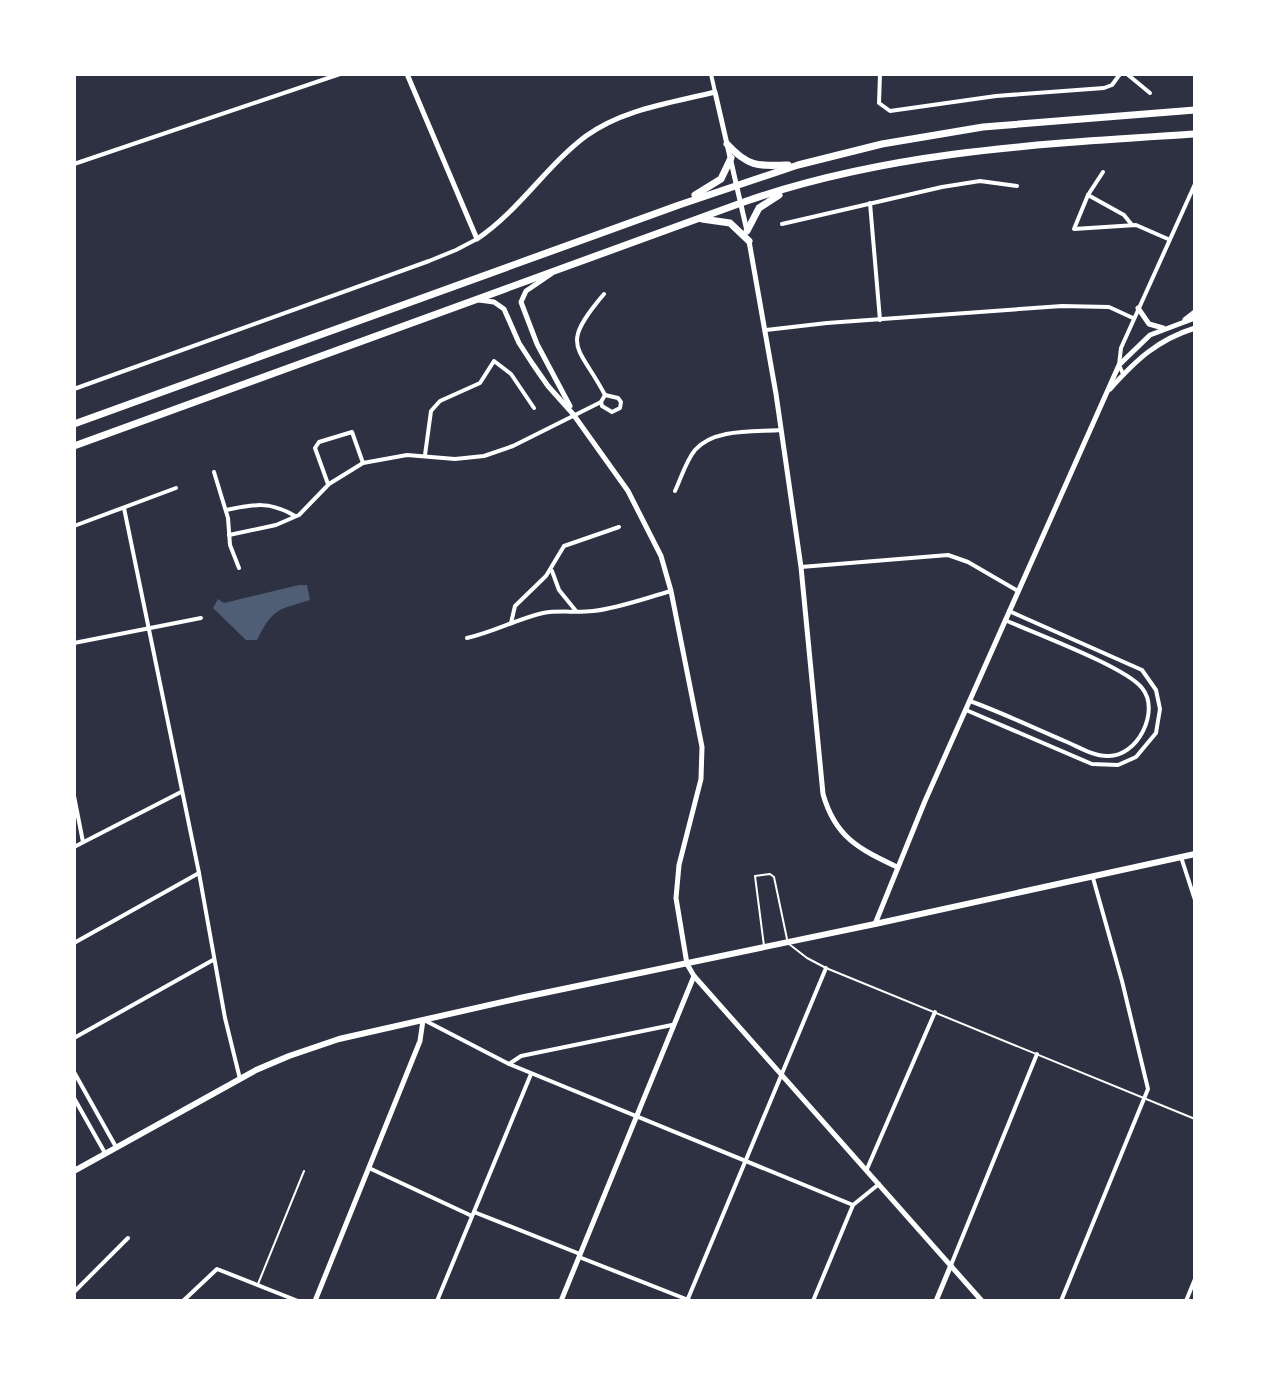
<svg xmlns="http://www.w3.org/2000/svg" width="1269" height="1375" font-family="Barlow,sans-serif">
	<style>
		.water { fill: #4f5d75 }
		.lines { fill: none; stroke-linecap: round; stroke-linejoin: round }
		.service { stroke: #fff; stroke-width: 2 }
		.minor { stroke: #fff; stroke-width: 4 }
		.tertiary { stroke: #fff; stroke-width: 5 }
		.secondary { stroke: #fff; stroke-width: 6 }
		.primary { stroke: #fff; stroke-width: 7 }
		.trunk { stroke: #fff; stroke-width: 7 }
	</style>
	<rect width="100%" height="100%" fill="#2d3142"/>
	<!-- water -->
	<path class="water" d="M 299,585 L 307,585 L 310,600 C 278,610 273,608 257,640 L 246,640 L 213,608 L 218,599 L 224,603 Z"/>
	<g class="lines">
		<!-- service -->
		<g class="service">
			<polyline points="789,944 807,958 826,968 1195,1119"/>
			<polyline points="764,946 755,876 770,874 774,877 787,939"/>
			<polyline points="258,1284 304,1171"/>
		</g>
		<!-- minor -->
		<g class="minor">
			<polyline points="711,74 715,92"/>
			<polyline points="880,74 879,103 890,111 996,96 1104,88 1112,85 1120,74"/>
			<polyline points="1127,74 1150,93"/>
			<polyline points="74,164 340,74"/>
			<polyline points="1103,172 1088,195 1074,229 1136,225 1168,239"/>
			<polyline points="1088,195 1124,215 1132,225"/>
			<polyline points="870,203 880,320"/>
			<polyline points="782,224 942,187 980,181 1017,186"/>
			<polyline points="766,330 827,323 1062,306 1109,307 1133,318"/>
			<polyline points="1123,374 1119,365 1121,348 1195,184"/>
			<polyline points="74,389 429,261 456,250 477,239"/>
			<polyline points="601,402 602,406 612,412 620,408 621,402 618,398 605,395"/>
			<polyline points="425,455 431,411 440,401 480,383 494,361 511,374 534,408"/>
			<polyline points="214,472 228,518 230,545 239,568"/>
			<polyline points="328,484 315,448 319,442 352,432 363,463"/>
			<path d="M 675,491 C 681,478 686,461 695,450 C 714,428 755,432 781,430"/>
			<polyline points="124,508 199,873 225,1018 240,1079"/>
			<path d="M 226,510 C 254,504 270,501 295,516"/>
			<polyline points="74,526 176,488"/>
			<path d="M 229,535 L 276,525 L 299,515 L 329,484 L 363,463 L 407,455 L 455,459 L 484,456 L 513,446 L 601,402 L 605,395 C 578,344 559,347 604,294"/>
			<polyline points="801,567 948,555 968,562 1018,591"/>
			<polyline points="552,571 559,590 576,611"/>
			<polyline points="511,623 515,606 546,576 564,546 619,527"/>
			<path d="M 467,638 C 494,632 517,619 543,613 C 560,610 576,613 593,611 C 619,608 646,598 671,591"/>
			<polyline points="74,643 201,618"/>
			<path d="M 970,701 C 1003,713 1034,728 1067,742 C 1079,747 1093,756 1107,756 C 1137,758 1161,711 1142,688 C 1126,667 1034,633 1005,620"/>
			<polyline points="966,710 1092,764 1118,765 1136,757 1156,733 1160,709 1156,690 1142,670 1009,611"/>
			<polyline points="74,796 83,842"/>
			<polyline points="74,847 181,792"/>
			<polyline points="1181,857 1195,900"/>
			<polyline points="74,943 199,873"/>
			<polyline points="424,1020 509,1064 853,1205 879,1184"/>
			<polyline points="74,1038 213,960"/>
			<polyline points="509,1064 521,1056 672,1025"/>
			<polyline points="74,1072 116,1147"/>
			<polyline points="74,1098 105,1153"/>
			<polyline points="369,1168 472,1216"/>
			<polyline points="867,1169 935,1012"/>
			<polyline points="474,1212 580,1254"/>
			<polyline points="579,1257 691,1301"/>
			<polyline points="951,1265 1037,1054"/>
			<polyline points="74,1292 128,1238"/>
			<polyline points="183,1301 217,1269 298,1301"/>
			<polyline points="437,1301 531,1074"/>
			<polyline points="687,1301 826,968"/>
			<polyline points="813,1301 853,1205"/>
			<polyline points="1061,1301 1148,1089 1122,981 1093,878"/>
			<polyline points="1186,1301 1195,1279"/>
		</g>
		<!-- tertiary -->
		<g class="tertiary">
			<path d="M 407,74 L 477,239 C 519,211 546,166 586,136 C 623,109 671,103 715,92 L 747,231"/>
			<path d="M 749,241 L 776,394 L 801,567 L 823,794 C 835,837 859,849 897,867"/>
			<polyline points="551,274 526,291 521,302 537,344 570,406"/>
			<polyline points="479,300 494,302 504,309 519,343 532,363 548,386 573,414 628,491 661,556 671,591 702,747 701,779 679,865 676,898 687,964 694,976 982,1301"/>
			<polyline points="1138,308 1149,324 1163,328"/>
			<path d="M 1110,389 C 1136,360 1157,340 1195,328"/>
			<polyline points="875,924 925,801 1119,365 1150,335 1195,318"/>
			<polyline points="315,1301 420,1041 423,1020"/>
			<polyline points="561,1301 694,976"/>
			<polyline points="936,1301 951,1265"/>
		</g>
		<!-- secondary -->
		<polyline class="secondary" points="74,1171 256,1070 289,1056 339,1039 520,998 875,924 1195,854"/>
		<!-- primary -->
		<polyline class="primary" points="1186,320 1195,313"/>
		<!-- trunk -->
		<g class="trunk">
			<path d="M 727,144 C 748,167 758,166 788,165"/>
			<polyline points="695,195 721,179 731,158"/>
			<polyline points="702,219 730,223 749,241"/>
			<polyline points="747,231 759,208 779,195"/>
			<polyline points="74,424 679,205 798,165 882,144 983,127 1195,110"/>
			<path d="M 74,446 L 741,203 C 888,151 1041,144 1195,134"/>
		</g>
	</g>
	<!-- border -->
	<rect width="1269" height="1375" fill="none" stroke="#ffffff" stroke-width="152"/>
</svg>
